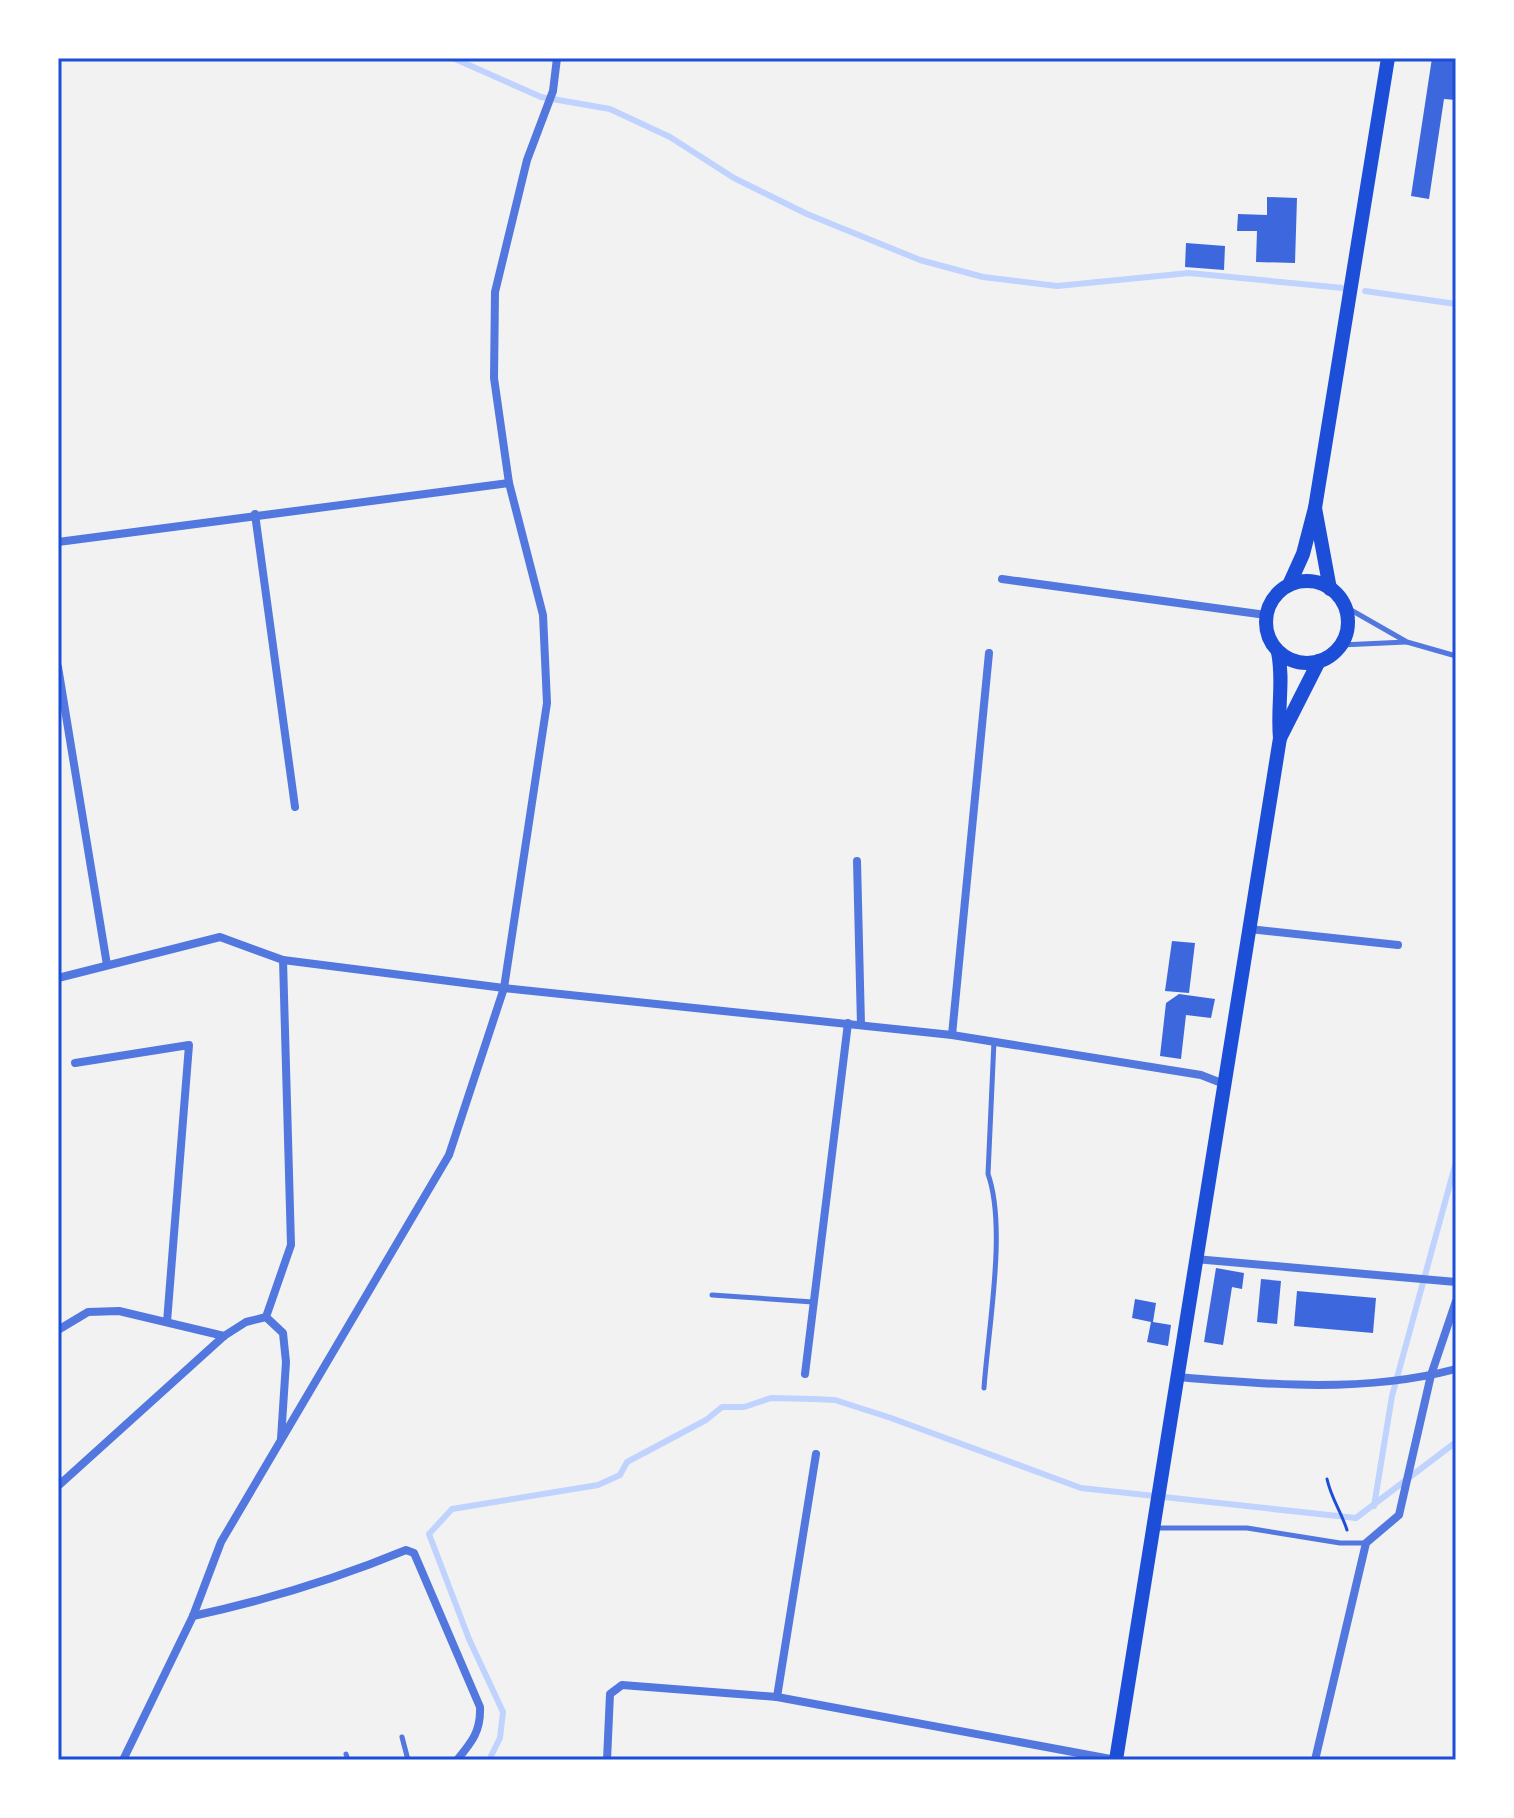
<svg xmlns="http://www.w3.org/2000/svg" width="1514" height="1818" font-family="'Alegreya Sans',sans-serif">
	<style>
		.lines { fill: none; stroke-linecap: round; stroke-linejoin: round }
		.stream { stroke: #bfd3fe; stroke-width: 6 }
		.building { fill: #3d67dc }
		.path { stroke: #1d4ed8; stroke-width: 3 }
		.service { stroke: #5277de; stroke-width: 5 }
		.minor { stroke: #5277de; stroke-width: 8 }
		.primary { stroke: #1d4ed8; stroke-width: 14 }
		.neatline { fill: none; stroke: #1d4ed8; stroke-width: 3 }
	</style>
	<rect width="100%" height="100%" fill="#f2f2f2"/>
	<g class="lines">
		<!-- stream -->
		<g class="stream">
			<polyline points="453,58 541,97 610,109 670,137 734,178 807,214 920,260 983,277 1057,286 1189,273 1343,288"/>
			<polyline points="1365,291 1456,304"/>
			<polyline points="1374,1506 1392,1396 1456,1162"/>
			<polyline points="489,1760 500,1738 503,1712 469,1639 429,1534 452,1509 598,1485 620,1475 627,1462 706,1420 722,1407 744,1407 771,1398 813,1399 835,1400 891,1418 1081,1488 1356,1518 1456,1442"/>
		</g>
	</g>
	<!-- building -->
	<g class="building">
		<polygon points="1432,58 1456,58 1456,100 1444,99 1429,199 1411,196"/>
		<polygon points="1267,197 1297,198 1295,263 1256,262 1257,231 1237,231 1238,214 1267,215"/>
		<polygon points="1186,243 1225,246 1224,270 1185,267"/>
		<polygon points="1172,941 1195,943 1189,993 1165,991"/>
		<polygon points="1179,994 1215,999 1211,1018 1186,1015 1181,1059 1160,1056 1166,1003"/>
		<polygon points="1216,1268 1244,1273 1242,1289 1232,1287 1223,1345 1204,1342"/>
		<polygon points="1261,1279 1281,1281 1277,1324 1257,1322"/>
		<polygon points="1297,1291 1376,1298 1373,1333 1294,1326"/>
		<polygon points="1135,1299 1156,1303 1153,1322 1171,1325 1168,1346 1147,1342 1151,1322 1132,1318"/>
	</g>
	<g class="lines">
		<!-- path -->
		<path class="path" d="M 1327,1479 C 1331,1498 1341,1511 1347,1530"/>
		<!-- service -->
		<g class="service">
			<polyline points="1344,606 1407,642 1456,656"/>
			<polyline points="1341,645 1406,642"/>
			<polyline points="712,1295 813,1302"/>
			<path d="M 984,1388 C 988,1329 1007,1227 988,1174 L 994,1041"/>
			<polyline points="1156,1528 1247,1528 1340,1543 1366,1543"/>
			<polyline points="402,1737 408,1760"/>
			<polyline points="346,1754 348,1760"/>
		</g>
		<!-- minor -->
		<g class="minor">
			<polyline points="255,514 295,807"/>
			<polyline points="58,542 509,483"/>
			<polyline points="1002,579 1266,615"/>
			<polyline points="58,667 107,965"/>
			<polyline points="857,861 861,1025"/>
			<polyline points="1249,929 1398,945"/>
			<polyline points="58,978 220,937 283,960 504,988 952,1035 1201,1075 1224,1084"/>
			<polyline points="952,1035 989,653"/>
			<polyline points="75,1063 189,1045 167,1322"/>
			<polyline points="1195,1259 1456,1282"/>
			<polyline points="58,1330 88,1312 119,1311 224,1336"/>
			<polyline points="805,1374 848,1023"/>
			<path d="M 1178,1377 C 1271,1385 1365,1393 1456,1369"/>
			<polyline points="281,1439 286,1362 283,1333 266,1317 291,1245 283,960"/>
			<polyline points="58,1486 224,1336 246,1322 266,1317"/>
			<path d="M 193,1616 C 267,1600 336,1579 406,1550 L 414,1553 L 480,1707 C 481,1731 472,1742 457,1760"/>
			<polyline points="777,1697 816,1454"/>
			<polyline points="123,1760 193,1616 221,1542 449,1155 504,988 547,703 543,615 509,483 494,378 495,292 527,160 553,91 557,58"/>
			<polyline points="607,1760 610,1694 622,1685 777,1697 1116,1760"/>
			<polyline points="1315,1760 1366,1543 1399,1515 1431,1375 1456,1301"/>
		</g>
		<!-- primary -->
		<g class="primary">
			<polyline points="1315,508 1330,589"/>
			<circle cx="1307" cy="622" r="41"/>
			<polyline points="1289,585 1303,554 1315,508 1388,58"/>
			<polyline points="1280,738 1319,661"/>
			<path d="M 1116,1760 L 1280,738 C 1277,708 1284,681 1278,652"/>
		</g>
	</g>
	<!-- border -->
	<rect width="1514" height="1818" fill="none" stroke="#ffffff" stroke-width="120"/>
	<rect x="60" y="60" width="1394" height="1698" class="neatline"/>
</svg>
